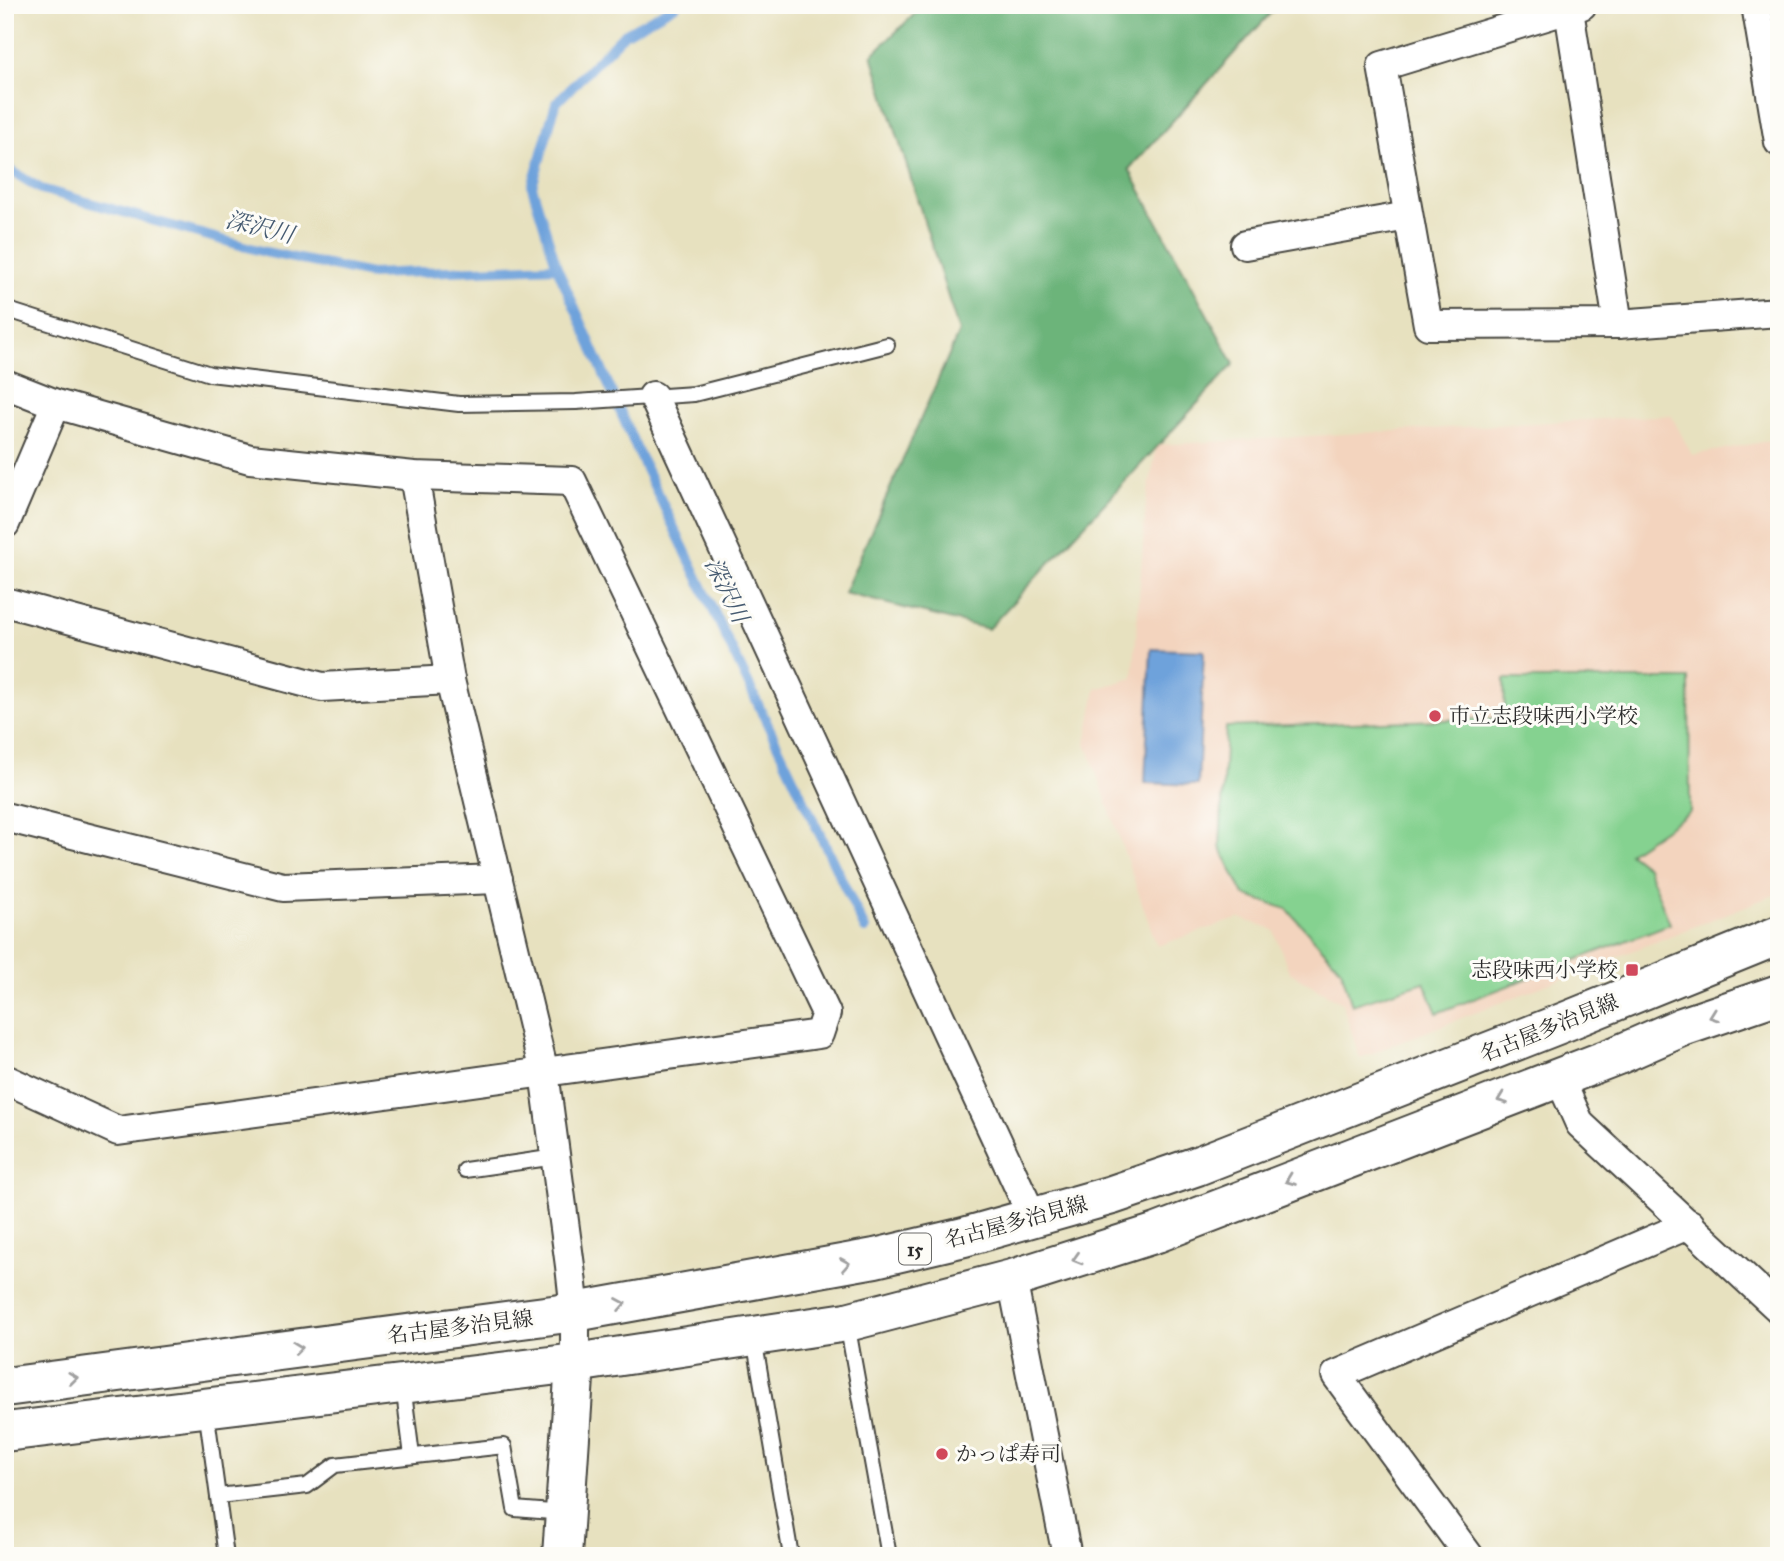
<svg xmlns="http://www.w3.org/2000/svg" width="1784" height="1561" font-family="'IM FELL Great Primer','Noto Serif JP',serif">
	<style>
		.built { fill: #f3d4be }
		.green { fill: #85d290; stroke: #587e5e; stroke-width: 2 }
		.forest { fill: #6cb47a; stroke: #4c7052; stroke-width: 2 }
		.water { fill: #6ea2db; stroke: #4c6683; stroke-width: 2 }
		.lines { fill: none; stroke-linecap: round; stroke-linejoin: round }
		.stream { stroke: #6ea2db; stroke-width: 10 }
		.lane-casing { stroke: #474641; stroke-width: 18 }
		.street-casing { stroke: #474641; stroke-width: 32 }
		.secondary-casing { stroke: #474641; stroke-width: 42 }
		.primary-casing { stroke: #474641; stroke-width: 42 }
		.lane { stroke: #fff; stroke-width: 14 }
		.street { stroke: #fff; stroke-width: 28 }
		.secondary { stroke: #fff; stroke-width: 38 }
		.primary { stroke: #fff; stroke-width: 38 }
		.oneway { stroke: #a0a0a0 }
		.poi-dot { fill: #d1495b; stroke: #fdfcf7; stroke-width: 2.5 }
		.labels { text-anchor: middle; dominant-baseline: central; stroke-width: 6; stroke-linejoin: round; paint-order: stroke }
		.shield { fill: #fdfcf7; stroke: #6a6a68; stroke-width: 2 }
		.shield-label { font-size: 19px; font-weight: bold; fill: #2b2b2b }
		.poi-label { font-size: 21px; fill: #2b2b2b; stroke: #fdfcf7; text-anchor: start }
		.street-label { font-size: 21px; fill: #2b2b2b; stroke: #fdfcf7 }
		.water-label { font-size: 23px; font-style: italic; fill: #465b71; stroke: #fdfcf7 }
	</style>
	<rect width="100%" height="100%" fill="#fdfcf7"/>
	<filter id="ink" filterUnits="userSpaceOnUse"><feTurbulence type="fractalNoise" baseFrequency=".0143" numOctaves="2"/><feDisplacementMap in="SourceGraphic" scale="14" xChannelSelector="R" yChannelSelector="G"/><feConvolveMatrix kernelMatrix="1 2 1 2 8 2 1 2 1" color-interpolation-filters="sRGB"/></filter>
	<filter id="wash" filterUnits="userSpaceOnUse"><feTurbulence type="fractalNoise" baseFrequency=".00686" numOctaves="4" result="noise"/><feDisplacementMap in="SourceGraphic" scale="28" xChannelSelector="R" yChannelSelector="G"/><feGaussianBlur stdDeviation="1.57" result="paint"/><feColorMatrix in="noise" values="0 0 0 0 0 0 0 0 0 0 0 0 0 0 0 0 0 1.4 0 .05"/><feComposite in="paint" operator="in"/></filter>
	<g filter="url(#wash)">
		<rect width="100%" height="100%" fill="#e7e1bf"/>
		<!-- built -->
		<polygon class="built" points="1671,415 1692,455 1779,439 1779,893 1360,1058 1342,1003 1289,972 1274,930 1240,918 1157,946 1086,743 1096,689 1133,678 1146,503 1157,445"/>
		<!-- green -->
		<polygon class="green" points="1504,679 1689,679 1690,812 1629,853 1647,867 1670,924 1437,1013 1424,982 1352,1005 1341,969 1287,909 1244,895 1220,847 1226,727 1505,718"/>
		<!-- forest -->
		<polygon class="forest" points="924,5 1278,5 1129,169 1234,364 988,629 844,593 959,332 872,55"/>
		<!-- water -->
		<polygon class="water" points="1151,649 1204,651 1198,785 1145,783"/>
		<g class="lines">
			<!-- stream -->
			<g class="stream">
				<polyline points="5,167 41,189 265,252 370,274 557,267 638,452 865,929"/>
				<polyline points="557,267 532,187 556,103 624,34 676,5"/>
			</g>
		</g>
	</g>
	<g filter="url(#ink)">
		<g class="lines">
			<defs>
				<g id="lane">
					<polyline points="5,309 210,374 459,404 576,402 694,394 887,345"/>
					<polyline points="465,1170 556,1157"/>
					<polyline points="847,1323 889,1556"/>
					<polyline points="754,1338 791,1556"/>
					<polyline points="403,1385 412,1456"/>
					<polyline points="206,1409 226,1556"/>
					<polyline points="218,1496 307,1486 335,1465 504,1446 515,1509 564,1513"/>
				</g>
				<g id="street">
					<polyline points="1582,5 1382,66 1428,325 1618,324 1779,312"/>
					<polyline points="1756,5 1779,142"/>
					<polyline points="1569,10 1618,324"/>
					<polyline points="1245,245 1408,216"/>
					<polyline points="5,384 56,404 250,459 414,476 572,481 826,1013 819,1034 118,1131 5,1079"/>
					<polyline points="653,396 1033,1218"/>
					<polyline points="414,476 450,680 544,1072 570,1266 575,1312 575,1363"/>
					<polyline points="5,524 56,404"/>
					<polyline points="5,602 322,687 450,680"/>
					<polyline points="5,817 283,887 498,879"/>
					<polyline points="1559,1077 1580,1124 1779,1309"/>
					<polyline points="1012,1279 1067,1556"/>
					<polyline points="1469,1556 1336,1375 1690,1224"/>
				</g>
				<polyline id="secondary" points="562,1556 575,1363"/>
				<g id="primary">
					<polyline points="5,1387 575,1312 875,1258 964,1237 1112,1195 1197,1166 1567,1021 1779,935"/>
					<polyline points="5,1432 575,1363 847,1322 1012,1279 1157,1233 1618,1055 1682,1027 1779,994"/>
				</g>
			</defs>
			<!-- lane casing -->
			<use href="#lane" class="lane-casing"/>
			<!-- street casing -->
			<use href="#street" class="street-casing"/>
			<!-- secondary casing -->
			<use href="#secondary" class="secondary-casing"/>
			<!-- primary casing -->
			<use href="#primary" class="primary-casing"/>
			<!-- lane -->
			<use href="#lane" class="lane"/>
			<!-- street -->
			<use href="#street" class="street"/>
			<!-- secondary -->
			<use href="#secondary" class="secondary"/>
			<!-- primary -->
			<use href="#primary" class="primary"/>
		</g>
		<!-- one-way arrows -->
		<defs><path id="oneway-chevron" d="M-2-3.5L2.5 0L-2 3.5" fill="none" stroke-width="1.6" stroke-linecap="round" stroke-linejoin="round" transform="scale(1.75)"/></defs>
		<g class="oneway">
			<use href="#oneway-chevron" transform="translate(1714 1016) rotate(160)"/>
			<use href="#oneway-chevron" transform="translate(1502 1099) rotate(159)"/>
			<use href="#oneway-chevron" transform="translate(1290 1180) rotate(159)"/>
			<use href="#oneway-chevron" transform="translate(1077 1259) rotate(163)"/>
			<use href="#oneway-chevron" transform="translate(845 1264) rotate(-10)"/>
			<use href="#oneway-chevron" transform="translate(621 1304) rotate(-10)"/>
			<use href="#oneway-chevron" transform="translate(298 1348) rotate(-7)"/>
			<use href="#oneway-chevron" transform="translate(73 1378) rotate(-7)"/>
		</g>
	</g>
	<!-- markers -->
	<g class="poi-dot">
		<circle cx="1435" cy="716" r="7"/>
		<rect x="1625" y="963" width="14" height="14" rx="3.5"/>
		<circle cx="942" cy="1454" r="7"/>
	</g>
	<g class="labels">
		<!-- shield labels -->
		<rect class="shield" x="899" y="1233.5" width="32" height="31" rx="5"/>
		<g class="shield-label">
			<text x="915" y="1249">15</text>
		</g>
		<!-- poi labels -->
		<g class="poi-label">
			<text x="1449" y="716">市立志段味西小学校</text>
			<text x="1618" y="970" text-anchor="end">志段味西小学校</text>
			<text x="956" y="1454">かっぱ寿司</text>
		</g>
		<!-- street labels -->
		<g class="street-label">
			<text transform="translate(1549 1028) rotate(-22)">名古屋多治見線</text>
			<text transform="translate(1016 1222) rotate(-15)">名古屋多治見線</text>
			<text transform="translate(460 1327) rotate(-7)">名古屋多治見線</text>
		</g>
		<!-- water labels -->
		<g class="water-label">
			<text transform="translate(260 227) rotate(14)">深沢川</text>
			<text transform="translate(727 590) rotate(64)">深沢川</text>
		</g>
	</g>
	<!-- margin -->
	<rect width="1784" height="1561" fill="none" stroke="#fdfcf7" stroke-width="28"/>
</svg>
